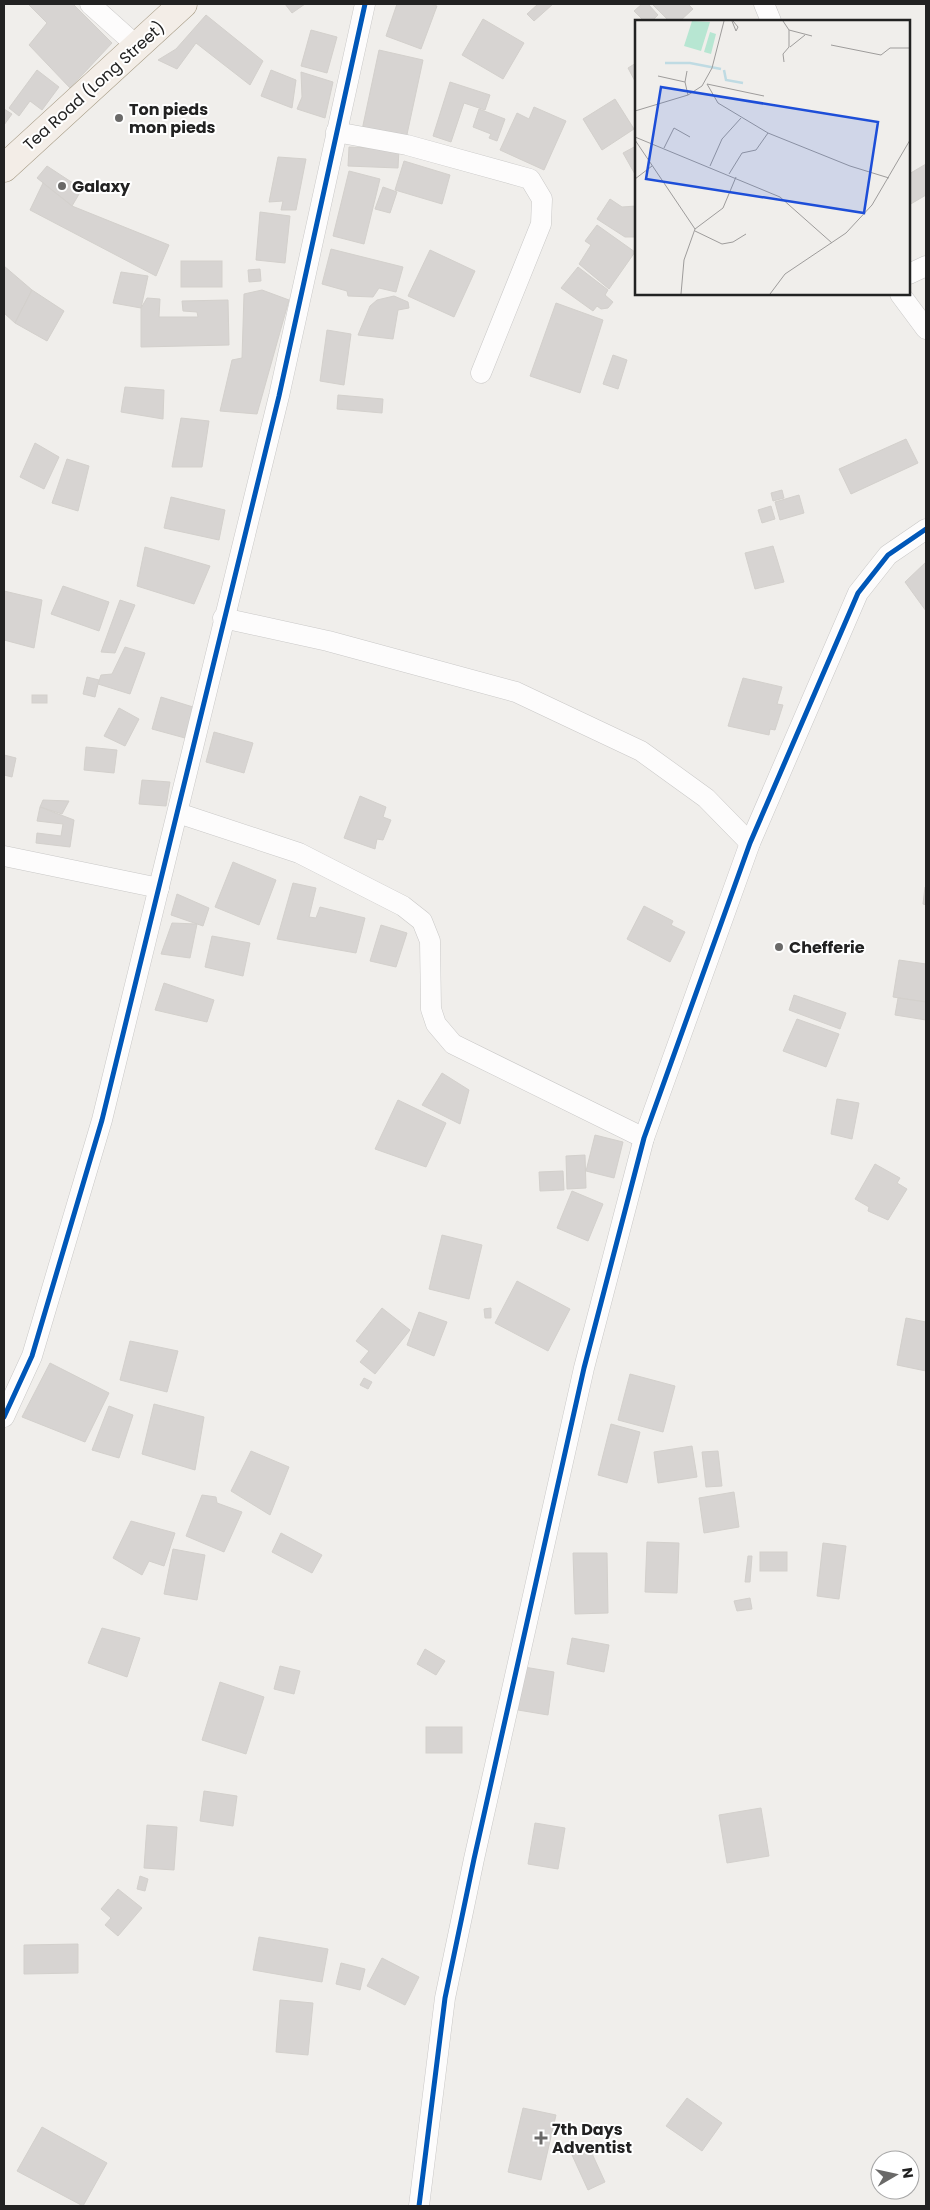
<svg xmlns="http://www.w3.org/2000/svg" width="930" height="2210" font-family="Poppins,sans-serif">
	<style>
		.building { fill: #d7d4d2; stroke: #d3d0cc }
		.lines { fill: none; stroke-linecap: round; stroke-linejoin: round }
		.minor-casing { stroke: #c9c8c7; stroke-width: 21 }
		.primary-casing { stroke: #a79c86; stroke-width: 29 }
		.minor { stroke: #fdfcfc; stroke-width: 20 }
		.primary { stroke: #f3ede7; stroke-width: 28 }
		.cycleway-casing { stroke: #fff; stroke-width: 8 }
		.cycleway { stroke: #0057b8; stroke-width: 5 }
		.poi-dot { fill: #6a6968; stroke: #fff; stroke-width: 2 }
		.labels { text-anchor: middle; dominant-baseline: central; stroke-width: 4; stroke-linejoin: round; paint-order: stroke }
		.street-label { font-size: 16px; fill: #222; stroke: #fff }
		.poi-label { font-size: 16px; font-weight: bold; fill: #222; stroke: #fff; text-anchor: start }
		.inset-river { fill: none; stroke: #bfdbe3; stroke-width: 2.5 }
		.inset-road { fill: none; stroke: #9e9c9b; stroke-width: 1 }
		.view { fill: #1d4ed8; fill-opacity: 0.15; stroke: #1d4ed8; stroke-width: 2.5 }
		.inset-edge { fill: none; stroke: #222; stroke-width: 2.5 }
	</style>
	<rect width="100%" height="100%" fill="#f0eeeb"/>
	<!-- building -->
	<g class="building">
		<polygon points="28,4 73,4 112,43 70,88 29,45 47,23"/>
		<polygon points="285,4 305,4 292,13"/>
		<polygon points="397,4 430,4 437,6 421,49 386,36"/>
		<polygon points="538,4 553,4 534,21 527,14"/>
		<polygon points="642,4 648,4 658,15 652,21 644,21 634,11"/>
		<polygon points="652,4 688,4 693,9 680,21 669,21"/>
		<polygon points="206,15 263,61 250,85 196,43 177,69 158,60 176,49"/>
		<polygon points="483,19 524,43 503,79 462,55"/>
		<polygon points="311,30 337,37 327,73 301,66"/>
		<polygon points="379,50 423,60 406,139 362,130"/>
		<polygon points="636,63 636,83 628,68"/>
		<polygon points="37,70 59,87 42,110 30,101 19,116 9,108"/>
		<polygon points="271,70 296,80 292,108 261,96"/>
		<polygon points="301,72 333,82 325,118 297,109 302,97"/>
		<polygon points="450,82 490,95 485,110 464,103 451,142 433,136"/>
		<polygon points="615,99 634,129 602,150 583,119"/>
		<polygon points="534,107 566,121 544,170 500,150 517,113 529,119"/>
		<polygon points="4,109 12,114 4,125"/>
		<polygon points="479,109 505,119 497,141 489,138 491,134 473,127"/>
		<polygon points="636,146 636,176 623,153"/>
		<polygon points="349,147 399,149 398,168 348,166"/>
		<polygon points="278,157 306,159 296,210 281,210 283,201 269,202"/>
		<polygon points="404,161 450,175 442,204 395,190"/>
		<polygon points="926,164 926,195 909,205 909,174"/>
		<polygon points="47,166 82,189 72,206 37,178"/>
		<polygon points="349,171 380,179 364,244 333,236"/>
		<polygon points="43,183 72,206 169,245 156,276 30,210"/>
		<polygon points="383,187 397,192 390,213 375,209"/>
		<polygon points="610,199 622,207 636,206 636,237 625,237 597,219"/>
		<polygon points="260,212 290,216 285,263 256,260"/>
		<polygon points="597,225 635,252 609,289 579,264 591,245 585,241"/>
		<polygon points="331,249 403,267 396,292 379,288 373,297 348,296 347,291 322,284"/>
		<polygon points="430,250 475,271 454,317 408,296"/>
		<rect x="181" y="261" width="41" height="26"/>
		<polygon points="4,266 32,290 15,323 4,313"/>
		<polygon points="578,267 608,290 605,295 613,302 608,308 601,309 597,306 593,311 561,288"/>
		<polygon points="260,269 261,281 249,282 248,270"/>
		<polygon points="121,272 148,276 141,308 113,303"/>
		<polygon points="32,290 64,311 47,341 15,323"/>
		<polygon points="262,290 289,300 257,414 220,411 232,360 242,358 244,294"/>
		<polygon points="394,296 408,302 409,308 398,310 393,339 358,335 370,306 377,300"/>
		<polygon points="147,298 160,299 159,317 198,317 197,312 183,311 182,301 228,300 229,345 141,347 141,308"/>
		<polygon points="556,303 603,320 580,393 530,376"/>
		<polygon points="327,330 351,334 344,385 320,381"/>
		<polygon points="613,355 627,360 618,389 603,384"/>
		<polygon points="125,387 164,390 163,419 121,412"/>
		<polygon points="338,395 383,399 382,413 337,409"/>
		<polygon points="181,418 209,421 202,467 172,467"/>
		<polygon points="906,439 918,463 851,494 839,469"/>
		<polygon points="35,443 59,457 44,489 20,477"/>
		<polygon points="67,459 89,466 78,511 52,503"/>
		<polygon points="782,490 784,498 773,501 771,493"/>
		<polygon points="799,495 804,513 780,520 775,502"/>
		<polygon points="171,497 225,510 219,540 164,528"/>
		<polygon points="771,506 775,519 762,523 758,510"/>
		<polygon points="773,546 784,582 755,589 745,553"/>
		<polygon points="145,547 210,566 194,604 137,586"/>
		<polygon points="926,562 926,611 905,582"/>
		<polygon points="63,586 109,602 99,631 51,614"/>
		<polygon points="4,591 42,600 34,648 4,640"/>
		<polygon points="120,600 135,605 115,653 101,652"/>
		<polygon points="125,647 145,653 130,694 98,684 101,675 112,674"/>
		<polygon points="87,677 99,680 95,697 83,694"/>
		<polygon points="743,678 782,687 777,704 783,705 775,730 770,729 769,735 728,726"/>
		<rect x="32" y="695" width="15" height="8"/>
		<polygon points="161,697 193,707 185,738 152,729"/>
		<polygon points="119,708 139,719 125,746 104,736"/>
		<polygon points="214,732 253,743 244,773 206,762"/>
		<polygon points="86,747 117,750 114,773 84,770"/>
		<polygon points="4,755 16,758 12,777 4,775"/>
		<polygon points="142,780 170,782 166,806 139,804"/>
		<polygon points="360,796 386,807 383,817 391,820 383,840 377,839 375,849 344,838"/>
		<polygon points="43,800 69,801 62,814 40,807"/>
		<polygon points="40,807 74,820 70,847 36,843 37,833 61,836 63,824 37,821"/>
		<polygon points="233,862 276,880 259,925 215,907"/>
		<polygon points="293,883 316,888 309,917 316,918 320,907 365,918 356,953 277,939"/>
		<polygon points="925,887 926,887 926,905 923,904"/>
		<polygon points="177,894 209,908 203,926 171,915"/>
		<polygon points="644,906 673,921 671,925 685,932 670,962 627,939"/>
		<polygon points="172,923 197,924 190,958 161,954"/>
		<polygon points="381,925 407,933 396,967 370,961"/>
		<polygon points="212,936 250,943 243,976 205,967"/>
		<polygon points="899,960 926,964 926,1002 893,997"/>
		<polygon points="164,983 214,1000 207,1022 155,1010"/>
		<polygon points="794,995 846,1013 840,1029 789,1010"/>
		<polygon points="898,998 926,1002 926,1020 895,1015"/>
		<polygon points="797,1019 839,1034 826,1067 783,1051"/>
		<polygon points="442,1073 469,1090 460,1124 422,1105"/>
		<polygon points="837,1099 859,1103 852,1139 831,1134"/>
		<polygon points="398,1100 446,1123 426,1167 375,1149"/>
		<polygon points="595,1135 623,1142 614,1178 586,1171"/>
		<polygon points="585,1155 586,1188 567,1189 566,1156"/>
		<polygon points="875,1164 900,1178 897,1183 907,1189 888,1220 868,1211 869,1207 855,1199"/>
		<polygon points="563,1171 564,1190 540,1191 539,1172"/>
		<polygon points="572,1191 603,1204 588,1241 557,1228"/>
		<polygon points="442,1235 482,1245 469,1299 429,1289"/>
		<polygon points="517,1281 570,1309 548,1351 495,1323"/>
		<polygon points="382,1308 410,1330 375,1374 360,1362 369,1351 356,1341"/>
		<polygon points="491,1308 491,1318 485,1318 484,1309"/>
		<polygon points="419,1312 447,1322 434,1356 407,1345"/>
		<polygon points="906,1318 926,1322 926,1371 897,1365"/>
		<polygon points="130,1341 178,1351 167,1392 120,1380"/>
		<polygon points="50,1363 109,1393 85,1442 22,1417"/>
		<polygon points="630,1374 675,1386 663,1432 618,1420"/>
		<polygon points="364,1378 372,1382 368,1389 360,1385"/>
		<polygon points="154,1404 204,1417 195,1470 142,1454"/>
		<polygon points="109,1406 133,1415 119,1458 92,1450"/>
		<polygon points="611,1424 640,1432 627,1483 598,1475"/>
		<polygon points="692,1446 697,1477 658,1483 654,1452"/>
		<polygon points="251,1451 289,1467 270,1515 231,1491"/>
		<polygon points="718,1451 722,1486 706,1487 702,1452"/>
		<polygon points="734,1492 739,1527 704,1533 699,1498"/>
		<polygon points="202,1495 216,1497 217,1503 242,1512 224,1552 186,1536"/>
		<polygon points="131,1521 175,1533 164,1566 149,1561 142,1575 113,1558"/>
		<polygon points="281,1533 322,1555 312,1573 272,1552"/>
		<polygon points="647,1542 679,1543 677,1593 645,1592"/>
		<polygon points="823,1543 846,1546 839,1599 817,1596"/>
		<polygon points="173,1549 205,1555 197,1600 164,1594"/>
		<rect x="760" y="1552" width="27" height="19"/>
		<polygon points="573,1553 607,1553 608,1613 575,1614"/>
		<polygon points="748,1556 752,1556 750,1582 745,1582"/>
		<polygon points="750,1598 752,1609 737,1611 734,1601"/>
		<polygon points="102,1628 140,1638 127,1677 88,1663"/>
		<polygon points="572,1638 609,1645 604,1672 567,1664"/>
		<polygon points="425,1649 445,1661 436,1675 417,1664"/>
		<polygon points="280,1666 300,1671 294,1694 274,1689"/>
		<polygon points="524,1667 554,1672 548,1715 518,1710"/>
		<polygon points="220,1682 264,1697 246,1754 202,1740"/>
		<rect x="426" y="1727" width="36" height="26"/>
		<polygon points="204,1791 237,1796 233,1826 200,1821"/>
		<polygon points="761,1808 769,1856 727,1863 719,1815"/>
		<polygon points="535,1823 565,1828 558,1869 528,1864"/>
		<polygon points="147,1825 177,1827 174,1870 144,1868"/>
		<polygon points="140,1876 148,1879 145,1891 137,1889"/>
		<polygon points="118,1889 142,1908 118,1936 105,1925 111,1918 101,1909"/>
		<polygon points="259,1937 328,1949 322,1982 253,1970"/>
		<polygon points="78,1944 78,1973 24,1974 24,1945"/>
		<polygon points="382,1958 419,1977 405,2005 367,1986"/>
		<polygon points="341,1963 365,1969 360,1990 336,1984"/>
		<polygon points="280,2000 313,2003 308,2055 276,2052"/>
		<polygon points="687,2098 722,2123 702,2151 666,2126"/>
		<polygon points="523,2108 556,2115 541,2180 508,2172"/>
		<polygon points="42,2127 107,2163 83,2206 17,2171"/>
		<polygon points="589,2147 605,2182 588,2190 572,2155"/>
	</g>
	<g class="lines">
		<defs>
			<g id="minor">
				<polyline points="90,4 138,47"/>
				<polyline points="764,4 771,21"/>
				<polyline points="336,132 407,145 530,179 542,199 541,224 481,373"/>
				<polyline points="909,274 926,266"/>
				<polyline points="900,294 926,329"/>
				<polyline points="223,618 328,641 516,692 641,751 706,798 750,843"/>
				<polyline points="178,813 299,853 403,906 422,921 430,941 431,1009 436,1024 453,1044 644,1138"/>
				<polyline points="4,856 159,888"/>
				<polyline points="4,1417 32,1356 102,1120 279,396 365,4"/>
				<polyline points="419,2206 445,1998 474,1859 584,1368 644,1138 750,843 858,593 888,555 926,529"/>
			</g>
			<polyline id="primary" points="4,168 183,4"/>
		</defs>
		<!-- minor casing -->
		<use href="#minor" class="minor-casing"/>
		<!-- primary casing -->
		<use href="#primary" class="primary-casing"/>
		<!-- minor -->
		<use href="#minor" class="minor"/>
		<!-- primary -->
		<use href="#primary" class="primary"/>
		<defs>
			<g id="cycleway">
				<polyline points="4,1417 32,1356 102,1120 279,396 365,4"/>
				<polyline points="419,2206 445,1998 474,1859 584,1368 644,1138 750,843 858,593 888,555 926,529"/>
			</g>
		</defs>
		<!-- cycleway casing -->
		<use href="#cycleway" class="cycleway-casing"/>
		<!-- cycleway -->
		<use href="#cycleway" class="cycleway"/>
	</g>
	<!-- markers -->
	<g class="poi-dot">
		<circle cx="119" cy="118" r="5"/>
		<circle cx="62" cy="186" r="5"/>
		<circle cx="779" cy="947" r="5"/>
		<path d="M538.5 2130.5h5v5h5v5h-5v5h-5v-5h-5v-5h5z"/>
	</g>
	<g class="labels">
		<!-- street labels -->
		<g class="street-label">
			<text transform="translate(94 86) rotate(-42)">Tea Road (Long Street)</text>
		</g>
		<!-- poi labels -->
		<g class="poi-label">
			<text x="129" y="109">Ton pieds<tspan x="129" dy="18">mon pieds</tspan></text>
			<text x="72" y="186">Galaxy</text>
			<text x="789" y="947">Chefferie</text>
			<text x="552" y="2129">7th Days<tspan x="552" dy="18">Adventist</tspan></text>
		</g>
	</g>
	<!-- overview -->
	<g transform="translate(635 20)">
		<rect width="275" height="275" fill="#f0eeeb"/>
		<path d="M 57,1 L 75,2 L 66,31 L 49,26 ZM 75,12 L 81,14 L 76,34 L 69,32 Z" fill="#b7e6d2"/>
		<path class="inset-river" d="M 30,43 L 55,43 L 86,49M 89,50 L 91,60 L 108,63"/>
		<path class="inset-road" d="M 97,1 L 101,11 L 103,7 L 98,1M 148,1 L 154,10 L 177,16M 196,25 L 246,35 L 255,28 L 275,28M 155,27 L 170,15M 149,42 L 148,34 L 154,27 L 154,10M 52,51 L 50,62 L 53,75M 23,56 L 50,62M 72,64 L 83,83 L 133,113 L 215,146 L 254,158M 72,64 L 129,76M 0,91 L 53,75 L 67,66 L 77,48 L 89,1M 0,117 L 145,177 L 197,223M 0,120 L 60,209 L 49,240 L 46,274M 29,128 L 39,108 L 55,117M 75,146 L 87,119 L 106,98M 94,154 L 107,133 L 121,130 L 133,113M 0,159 L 17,146M 60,209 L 88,188 L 101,157M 60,211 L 87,224 L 98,222 L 111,214M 135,274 L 150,254 L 211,213 L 237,185 L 275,120"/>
		<path class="view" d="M 26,67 L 243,102 L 229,193 L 11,159 Z"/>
		<rect width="275" height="275" class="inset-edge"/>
	</g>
	<!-- border -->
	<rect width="930" height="2210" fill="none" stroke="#222222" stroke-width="10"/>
	<!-- north arrow -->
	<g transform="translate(895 2175) rotate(81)"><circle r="24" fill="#ffffff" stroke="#a7a7a7"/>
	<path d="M0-4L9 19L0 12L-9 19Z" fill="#6a6968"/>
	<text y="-8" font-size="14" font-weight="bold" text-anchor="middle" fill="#222222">N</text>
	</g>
</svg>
